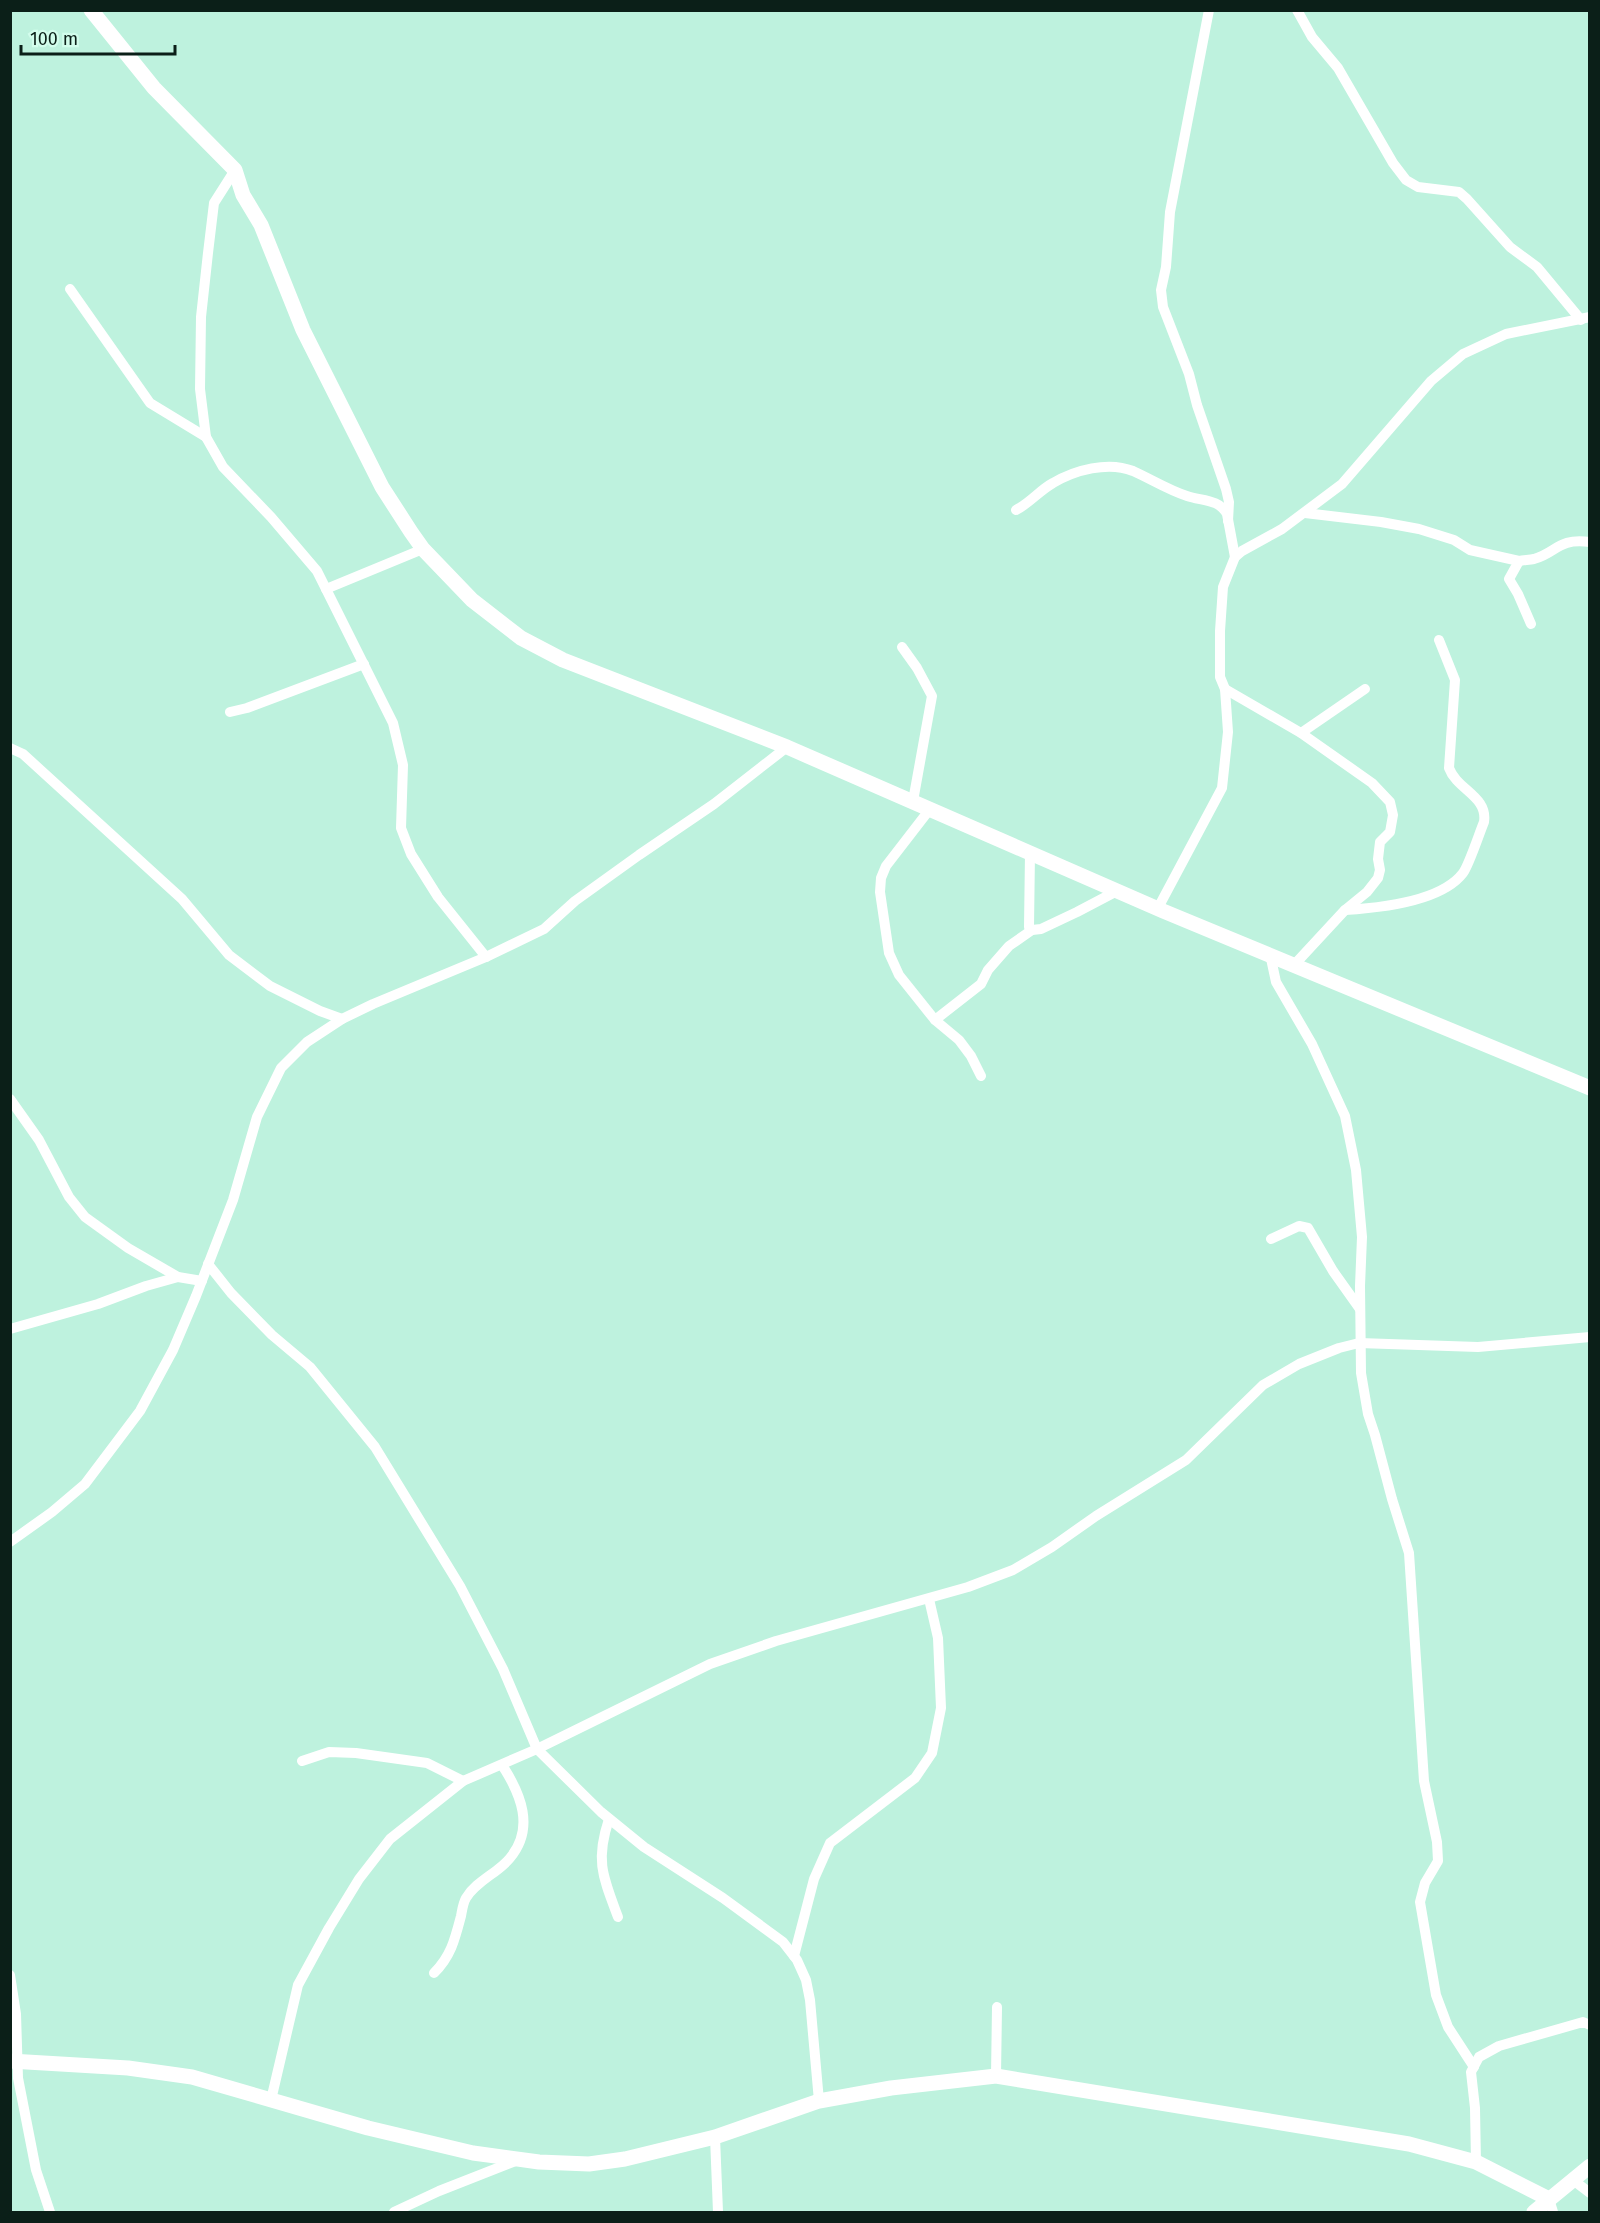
<svg xmlns="http://www.w3.org/2000/svg" width="1600" height="2223" font-family="'Fira Sans',sans-serif">
	<style>
		.lines { fill: none; stroke-linecap: round; stroke-linejoin: round }
		.street { stroke: #fff; stroke-width: 10 }
		.secondary { stroke: #fff; stroke-width: 15 }
	</style>
	<rect width="100%" height="100%" fill="#bef2de"/>
	<g class="lines">
		<!-- street -->
		<g class="street">
			<polyline points="1209,10 1170,212 1166,267 1161,290 1163,307 1189,374 1197,405 1226,489 1229,502 1228,521"/>
			<polyline points="1297,10 1312,37 1338,68 1393,163 1406,180 1418,187 1459,192 1467,199 1510,247 1537,267 1581,320"/>
			<polyline points="235,170 214,203 208,253 201,317 200,389 206,437 223,467 271,517 317,571 393,723 403,765 401,828 411,854 438,897 486,957"/>
			<polyline points="70,289 150,403 206,437"/>
			<path d="M 1016,510 C 1030,503 1040,490 1053,483 C 1075,470 1108,461 1133,471 C 1151,479 1168,490 1187,496 C 1202,501 1219,499 1227,514 L 1235,557"/>
			<polyline points="1305,513 1381,522 1419,529 1454,540 1470,550 1519,561 1509,579 1518,594 1531,624"/>
			<path d="M 1519,561 C 1523,560 1529,560 1534,559 C 1558,552 1557,538 1590,542"/>
			<polyline points="326,589 423,549"/>
			<polyline points="902,647 917,668 932,696 913,801"/>
			<polyline points="1225,689 1301,733 1372,783 1390,802 1393,815 1390,832 1380,842 1378,859 1380,870 1378,878 1367,892 1345,910 1295,964"/>
			<polyline points="230,712 247,708 364,664"/>
			<polyline points="1301,733 1365,689"/>
			<polyline points="10,748 23,754 182,899 229,955 270,986 320,1011 342,1019"/>
			<polyline points="930,809 886,866 881,878 880,892 889,953 899,975 935,1020 959,1040 971,1056 981,1076"/>
			<polyline points="1030,853 1029,927 1032,930"/>
			<polyline points="1158,908 1222,788 1228,732 1225,689 1220,677 1220,631 1223,587 1235,557 1242,551 1282,529 1342,484 1431,381 1463,354 1506,334 1590,317"/>
			<path d="M 1345,910 C 1379,908 1441,902 1463,873 C 1469,865 1479,834 1484,822 C 1488,796 1457,790 1449,768 L 1455,680 L 1439,640"/>
			<polyline points="1270,954 1276,982 1312,1044 1345,1116 1356,1170 1362,1237 1360,1286 1361,1373 1368,1414 1375,1435 1392,1499 1409,1553 1424,1781 1437,1842 1438,1861 1425,1883 1420,1902 1436,1995 1448,2027 1474,2067"/>
			<polyline points="935,1020 981,984 988,970 1009,946 1032,930 1041,929 1077,912 1117,891"/>
			<polyline points="10,1099 39,1140 69,1197 85,1217 128,1248 178,1277 202,1281"/>
			<polyline points="1271,1239 1299,1226 1308,1228 1333,1271 1360,1309"/>
			<polyline points="208,1264 231,1293 272,1335 310,1367 375,1447 460,1586 503,1669 537,1749 601,1812 644,1847 723,1898 783,1942 797,1960 806,1980 810,2000 819,2101"/>
			<polyline points="10,1329 98,1304 146,1286 178,1277"/>
			<polyline points="10,1542 52,1512 85,1484 140,1411 173,1350 196,1296 233,1200 257,1117 281,1068 307,1042 342,1019 373,1004 486,957 544,929 575,901 639,855 714,804 787,747"/>
			<polyline points="302,1761 329,1752 356,1753 427,1763 463,1781"/>
			<path d="M 609,1819 C 595,1861 603,1877 618,1917"/>
			<polyline points="794,1956 814,1879 830,1843 915,1778 932,1753 941,1708 938,1638 929,1599"/>
			<path d="M 434,1973 C 451,1956 455,1939 461,1916 C 462,1911 463,1903 466,1898 C 476,1881 498,1873 510,1858 C 535,1828 521,1794 502,1765"/>
			<polyline points="10,1975 16,2014 18,2078 36,2170 50,2212"/>
			<polyline points="996,2076 997,2007"/>
			<polyline points="271,2100 298,1985 329,1928 359,1879 390,1839 463,1781 537,1749 710,1664 776,1641 968,1587 1013,1570 1052,1547 1096,1516 1186,1460 1263,1385 1299,1364 1339,1348 1359,1343 1478,1347 1590,1337"/>
			<polyline points="715,2137 718,2212"/>
			<polyline points="1476,2162 1475,2108 1471,2072 1479,2057 1499,2046 1583,2022 1590,2025"/>
			<polyline points="1573,2180 1590,2193"/>
			<polyline points="1549,2199 1553,2212"/>
			<polyline points="394,2212 439,2191 518,2160"/>
		</g>
		<!-- secondary -->
		<g class="secondary">
			<polyline points="91,10 154,88 235,170 243,195 261,225 303,330 382,487 411,532 423,549 472,600 521,638 563,660 787,747 1163,911 1590,1088"/>
			<polyline points="10,2061 128,2068 192,2077 368,2128 473,2153 539,2162 589,2164 625,2159 715,2137 819,2101 891,2088 996,2076 1409,2144 1476,2162 1549,2199"/>
			<polyline points="1534,2212 1590,2166"/>
		</g>
	</g>
	<!-- border -->
	<rect width="1600" height="2223" fill="none" stroke="#0b1f18" stroke-width="24"/>
	<!-- scale -->
	<path d="M21 45v9h154v-9" fill="none" stroke="#0b1f18" stroke-width="3"/>
	<text x="30" y="45" font-size="18" fill="#0b1f18" stroke="#d3fdec" stroke-width="4.5" paint-order="stroke">100 m</text>
</svg>
